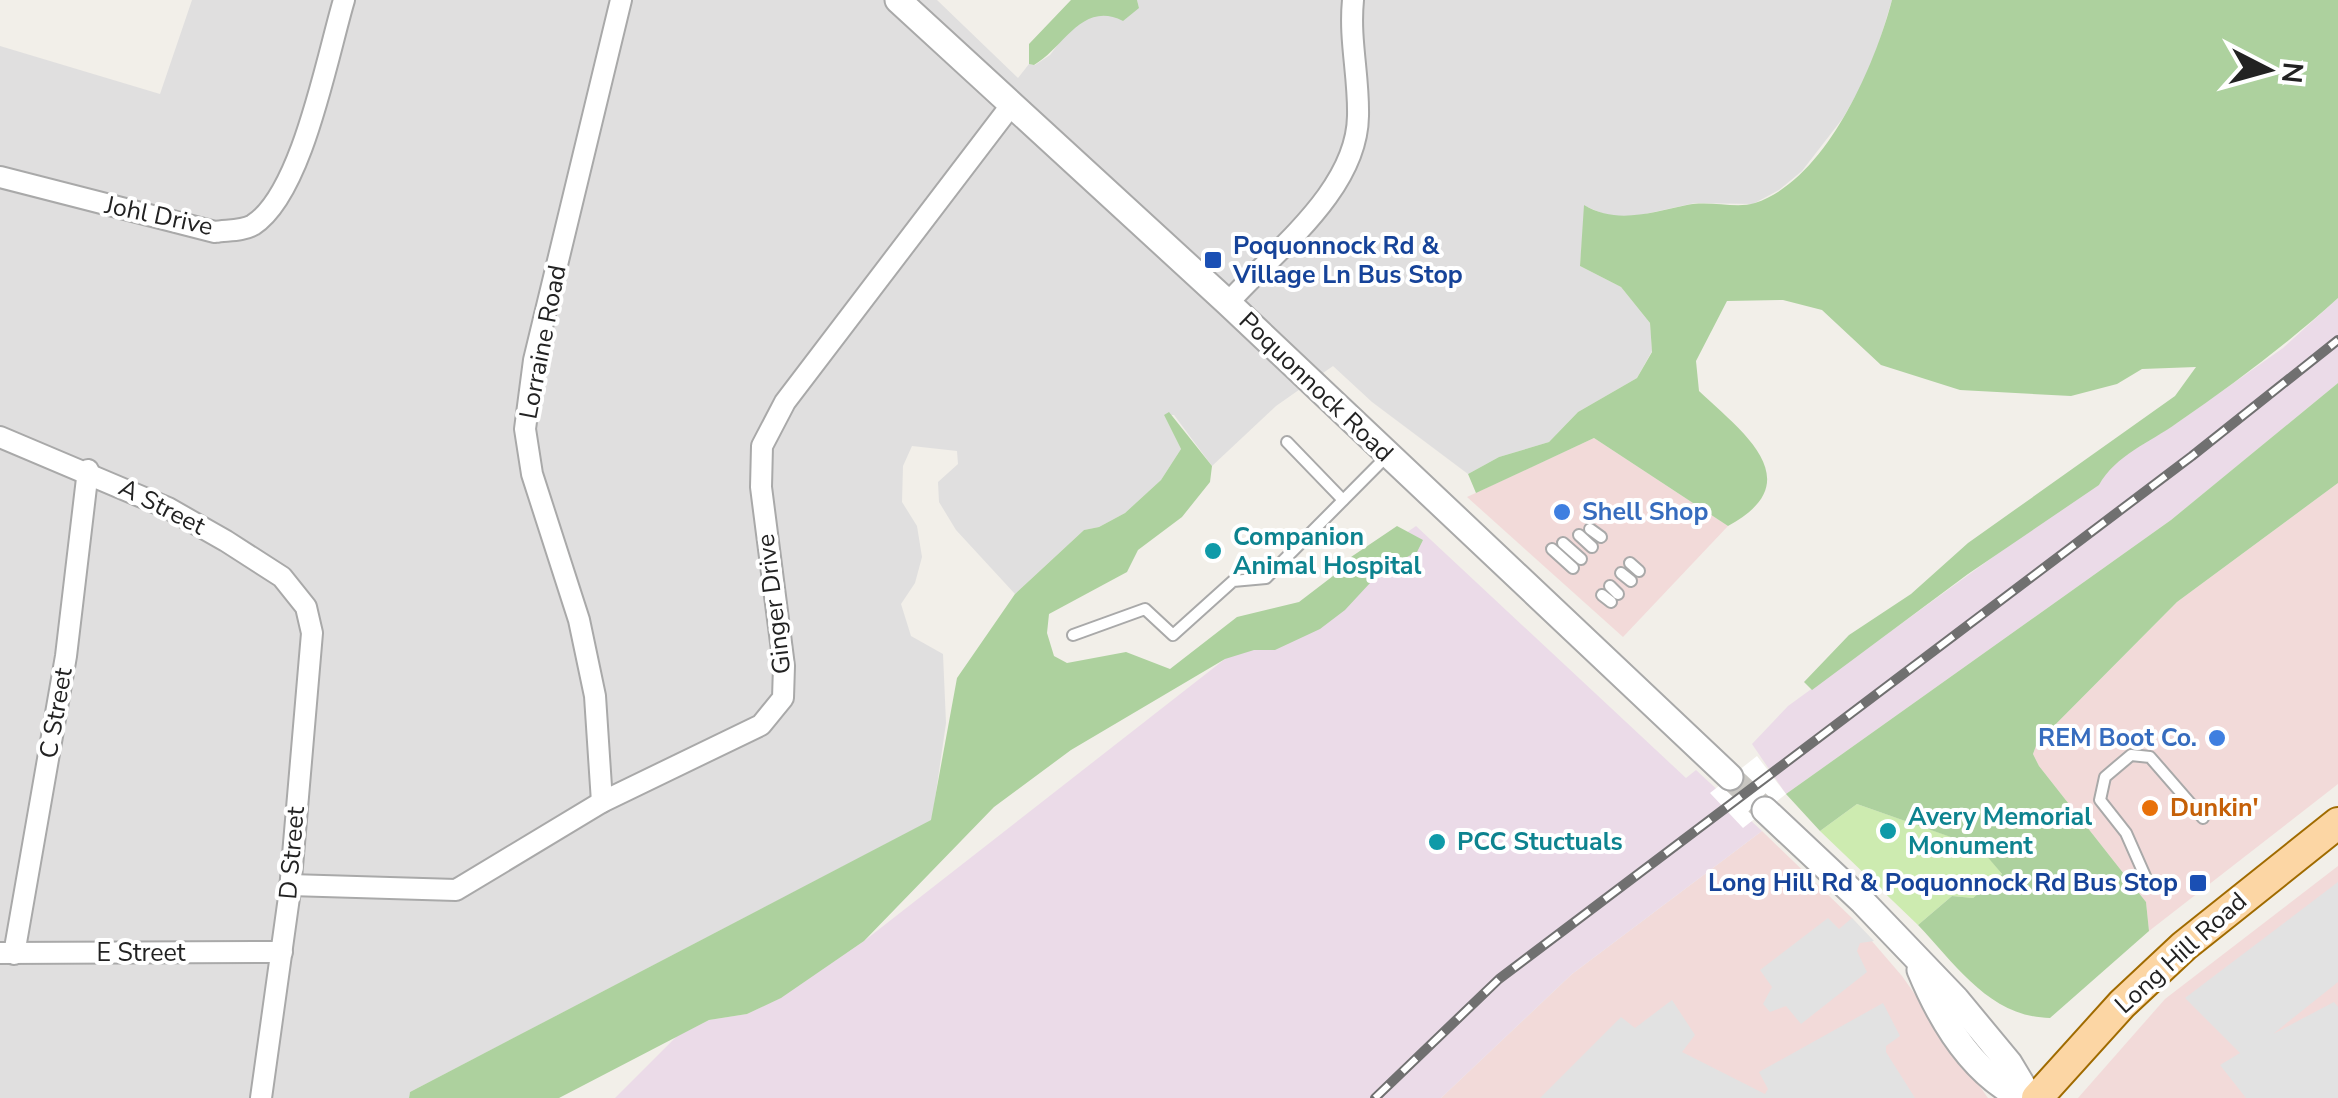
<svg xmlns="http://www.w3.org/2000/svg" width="2338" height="1098" font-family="'Nunito Sans',sans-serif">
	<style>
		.residential { fill: #e0dfdf }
		.commercial { fill: #f2dad9 }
		.industrial { fill: #ebdbe8 }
		.grass { fill: #cdebb0 }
		.forest { fill: #add19e }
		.parking { fill: #e2e2e2 }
		.pier { fill: #fff }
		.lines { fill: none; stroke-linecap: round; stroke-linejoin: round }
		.tertiary-tunnel { stroke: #c8c6c1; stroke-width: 25; stroke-dasharray: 25 12; stroke-linecap: butt }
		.service-casing { stroke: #a9a9a9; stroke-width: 14 }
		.minor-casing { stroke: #a9a9a9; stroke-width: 24 }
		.tertiary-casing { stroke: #a9a9a9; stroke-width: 29 }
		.primary-casing { stroke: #a06b00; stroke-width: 34 }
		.service { stroke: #fff; stroke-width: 10 }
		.minor { stroke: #fff; stroke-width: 20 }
		.tertiary { stroke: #fff; stroke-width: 25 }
		.primary { stroke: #fcd6a4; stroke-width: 30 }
		.rail-casing { stroke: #707070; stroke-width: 10 }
		.rail { stroke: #fff; stroke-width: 6; stroke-dasharray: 19; stroke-linecap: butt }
		.transit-dot { fill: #1a4fb4; stroke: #fff; stroke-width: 4 }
		.shop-dot { fill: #3f7fe0; stroke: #fff; stroke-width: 4 }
		.culture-dot { fill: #0f9aa8; stroke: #fff; stroke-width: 4 }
		.food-dot { fill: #e8710a; stroke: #fff; stroke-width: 4 }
		.labels { text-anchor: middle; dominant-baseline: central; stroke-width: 8; stroke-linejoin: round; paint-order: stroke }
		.street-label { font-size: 25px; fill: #222; stroke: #fff }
		.transit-label { font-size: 25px; font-weight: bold; fill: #164399; stroke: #fff; text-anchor: start }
		.shop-label { font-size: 25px; font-weight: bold; fill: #366cbe; stroke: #fff; text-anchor: start }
		.culture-label { font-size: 25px; font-weight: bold; fill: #0d838f; stroke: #fff; text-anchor: start }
		.food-label { font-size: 25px; font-weight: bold; fill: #c56008; stroke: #fff; text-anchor: start }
	</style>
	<rect width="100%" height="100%" fill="#f2efe9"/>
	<!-- residential -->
	<polygon class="residential" points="192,0 937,0 1018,78 1029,64 1035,65 1050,55 1074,23 1089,12 1114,14 1139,8 1137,0 1892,0 1871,69 1843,118 1802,171 1779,190 1753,204 1695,203 1636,216 1611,217 1585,206 1580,266 1621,287 1650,323 1652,351 1637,378 1578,412 1549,442 1499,457 1468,474 1372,402 1333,366 1276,406 1212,466 1174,415 1164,415 1181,449 1161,480 1125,513 1099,527 1084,530 1015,594 956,530 939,502 938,482 958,464 957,451 912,446 903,466 902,502 917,526 922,557 915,583 901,604 911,636 943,654 946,723 932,820 410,1092 409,1098 0,1098 0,46 160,94"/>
	<!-- commercial -->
	<g class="commercial">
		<polygon points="1594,438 1728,526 1623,637 1467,497"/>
		<polygon points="2338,483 2338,784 2149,931 2146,902 2039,766 2033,754 2037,743 2177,602"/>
		<polygon points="1762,831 1852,918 1902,976 1988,1098 1441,1098 1572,974"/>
		<polygon points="2338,866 2338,1098 2078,1098 2165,999"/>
	</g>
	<!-- industrial -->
	<g class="industrial">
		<polygon points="2338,298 2338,383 2171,520 1786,794 1752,744 1788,706 2059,509 2099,485 2111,464 2177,423 2283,348"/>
		<polygon points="1416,526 1686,778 1696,770 1762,831 1572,974 1441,1098 615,1098 677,1036 709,1020 747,1014 780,998 864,941 1225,659"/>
	</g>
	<!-- grass -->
	<polygon class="grass" points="1857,804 1980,847 2002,874 1973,898 1952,896 1918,925 1820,831"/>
	<!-- forest -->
	<g class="forest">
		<path d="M 1071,0 L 1137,0 L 1139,8 L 1123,21 C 1082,0 1064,48 1034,65 L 1029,64 L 1029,44 Z"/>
		<path d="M 1892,0 L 2338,0 L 2338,298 C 2287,344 2234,384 2177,423 C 2149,443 2116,455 2099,485 L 1968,574 L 1812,690 L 1804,682 L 1849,635 L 1911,594 L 1968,543 L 2175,396 L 2196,367 L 2142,369 L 2117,384 L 2071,396 L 1960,390 L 1881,365 L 1822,310 L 1783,300 L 1727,301 L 1696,361 L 1699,391 C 1741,431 1812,481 1728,526 L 1594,438 L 1476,493 L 1468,474 L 1499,457 L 1549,442 L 1578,412 L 1637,378 L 1652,352 L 1650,323 L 1621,287 L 1580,266 L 1584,205 C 1617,225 1652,212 1687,205 C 1709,200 1736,209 1755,203 C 1826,180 1875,65 1892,0 Z"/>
		<path d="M 2338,383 L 2338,483 L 2177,602 L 2037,743 L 2033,754 L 2039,766 L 2146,902 L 2149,931 L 2050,1018 C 1990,1017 1957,966 1918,925 L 1952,896 L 1973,898 L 2002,874 L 1979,847 L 1857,804 L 1820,831 L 1786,794 L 2171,520 Z"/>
		<polygon points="1169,412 1212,466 1210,482 1182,517 1138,550 1127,572 1049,614 1047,633 1054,656 1067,663 1126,652 1170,669 1237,617 1299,602 1333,576 1351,557 1397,526 1423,540 1417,552 1383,569 1345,610 1320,629 1275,650 1254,650 1225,659 1071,750 994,807 864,941 781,998 747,1014 709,1020 559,1098 409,1098 410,1092 931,820 957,678 1015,594 1084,530 1099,527 1125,513 1161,480 1181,449 1164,415"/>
	</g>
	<!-- parking -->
	<g class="parking">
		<polygon points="2338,882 2338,982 2273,1034 2334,1002 2338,1007 2338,1098 2246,1098 2220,1065 2240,1053 2185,998"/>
		<polygon points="1828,918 1839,929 1852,918 1874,941 1860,943 1857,951 1867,972 1801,1024 1786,1006 1770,1012 1763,1004 1772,987 1760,970"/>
		<polygon points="1672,1000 1695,1035 1682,1052 1765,1094 1768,1089 1759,1072 1883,1003 1900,1036 1886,1046 1886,1052 1915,1098 1540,1098 1621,1017 1635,1028"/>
	</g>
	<!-- pier -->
	<polygon class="pier" points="1757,756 1786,794 1743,828 1710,793"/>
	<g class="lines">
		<!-- tertiary-tunnel -->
		<polyline class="tertiary-tunnel" points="1730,777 1765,810"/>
		<defs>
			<g id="service">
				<polyline points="1287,442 1343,500"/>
				<polyline points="1590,529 1601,537"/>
				<polyline points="1579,535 1592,547"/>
				<polyline points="1563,543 1581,559"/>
				<polyline points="1552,549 1573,568"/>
				<polyline points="1630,563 1639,571"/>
				<polyline points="1621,573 1631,581"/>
				<polyline points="1610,586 1618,594"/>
				<polyline points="1602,595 1611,602"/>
				<polyline points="1073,635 1145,609 1173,635 1233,581 1266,578 1386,457"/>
				<polyline points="2149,885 2126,833 2100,800 2105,777 2131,755 2150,757 2203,818"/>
			</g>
			<g id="minor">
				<path d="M 0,177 L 215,232 C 226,230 243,231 253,225 C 302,194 327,57 344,0"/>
				<path d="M 1228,303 C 1274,251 1357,191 1358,116 C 1359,76 1349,40 1353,0"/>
				<polyline points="0,437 168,508 226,541 282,577 306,607 312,633 290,890 261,1098"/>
				<polyline points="602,802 595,696 579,620 532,474 525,429 534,360 621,0"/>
				<polyline points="290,885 456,890 602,802 761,725 783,698 784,666 761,487 762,446 785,402 1012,104"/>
				<polyline points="0,953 282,952"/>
				<polyline points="14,954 66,656 88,470"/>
			</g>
			<g id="tertiary">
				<polyline points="898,0 1228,303 1730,777"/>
				<polyline points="1765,810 1863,902 1956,999 2009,1063 2030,1098"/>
				<path d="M 1920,970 C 1941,1021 1972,1074 2023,1098"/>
			</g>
			<polyline id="primary" points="2037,1098 2122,1004 2184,946 2338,823"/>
		</defs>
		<!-- service casing -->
		<use href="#service" class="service-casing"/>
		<!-- minor casing -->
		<use href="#minor" class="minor-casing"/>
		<!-- tertiary casing -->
		<use href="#tertiary" class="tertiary-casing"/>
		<!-- primary casing -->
		<use href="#primary" class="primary-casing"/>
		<!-- service -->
		<use href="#service" class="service"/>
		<!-- minor -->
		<use href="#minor" class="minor"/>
		<!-- tertiary -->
		<use href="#tertiary" class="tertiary"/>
		<!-- primary -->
		<use href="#primary" class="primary"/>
		<defs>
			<polyline id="rail" points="1375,1098 1499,979 2192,456 2338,340"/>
		</defs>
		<!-- rail casing -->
		<use href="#rail" class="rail-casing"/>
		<!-- rail -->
		<use href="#rail" class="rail"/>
	</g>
	<!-- markers -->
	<g class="transit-dot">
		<rect x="1203" y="250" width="20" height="20" rx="5"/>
		<rect x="2188" y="873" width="20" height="20" rx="5"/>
	</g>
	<g class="shop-dot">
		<circle cx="1562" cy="512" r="10"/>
		<circle cx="2217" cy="738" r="10"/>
	</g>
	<g class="culture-dot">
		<circle cx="1213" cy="551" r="10"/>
		<circle cx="1888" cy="831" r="10"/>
		<circle cx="1437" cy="842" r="10"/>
	</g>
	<circle class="food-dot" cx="2150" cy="808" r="10"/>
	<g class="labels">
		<!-- street labels -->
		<g class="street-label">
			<text transform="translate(159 216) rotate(12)">Johl Drive</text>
			<text transform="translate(543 342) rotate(-79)">Lorraine Road</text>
			<text transform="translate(1316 387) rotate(44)">Poquonnock Road</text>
			<text transform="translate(162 507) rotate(27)">A Street</text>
			<text transform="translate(774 604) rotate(-97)">Ginger Drive</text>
			<text transform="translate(56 713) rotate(-80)">C Street</text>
			<text transform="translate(292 853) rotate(-85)">D Street</text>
			<text x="141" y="953">E Street</text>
			<text transform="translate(2181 953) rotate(-42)">Long Hill Road</text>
		</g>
		<!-- transit labels -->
		<g class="transit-label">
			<text x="1233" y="246">Poquonnock Rd &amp;<tspan x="1233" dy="29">Village Ln Bus Stop</tspan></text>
			<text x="2178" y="883" text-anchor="end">Long Hill Rd &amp; Poquonnock Rd Bus Stop</text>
		</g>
		<!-- shop labels -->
		<g class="shop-label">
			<text x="1582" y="512">Shell Shop</text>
			<text x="2197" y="738" text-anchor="end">REM Boot Co.</text>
		</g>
		<!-- culture labels -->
		<g class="culture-label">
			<text x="1233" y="537">Companion<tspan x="1233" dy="29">Animal Hospital</tspan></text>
			<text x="1908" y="817">Avery Memorial<tspan x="1908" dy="29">Monument</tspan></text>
			<text x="1457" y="842">PCC Stuctuals</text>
		</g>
		<!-- food labels -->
		<g class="food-label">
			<text x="2170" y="808">Dunkin'</text>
		</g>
	</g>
	<!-- north arrow -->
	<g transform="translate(2268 70) rotate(96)" stroke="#ffffff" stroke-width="8" paint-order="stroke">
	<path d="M0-8L18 38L0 25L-18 38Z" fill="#222222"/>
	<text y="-15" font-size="28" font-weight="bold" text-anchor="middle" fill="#222222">N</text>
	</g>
</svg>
